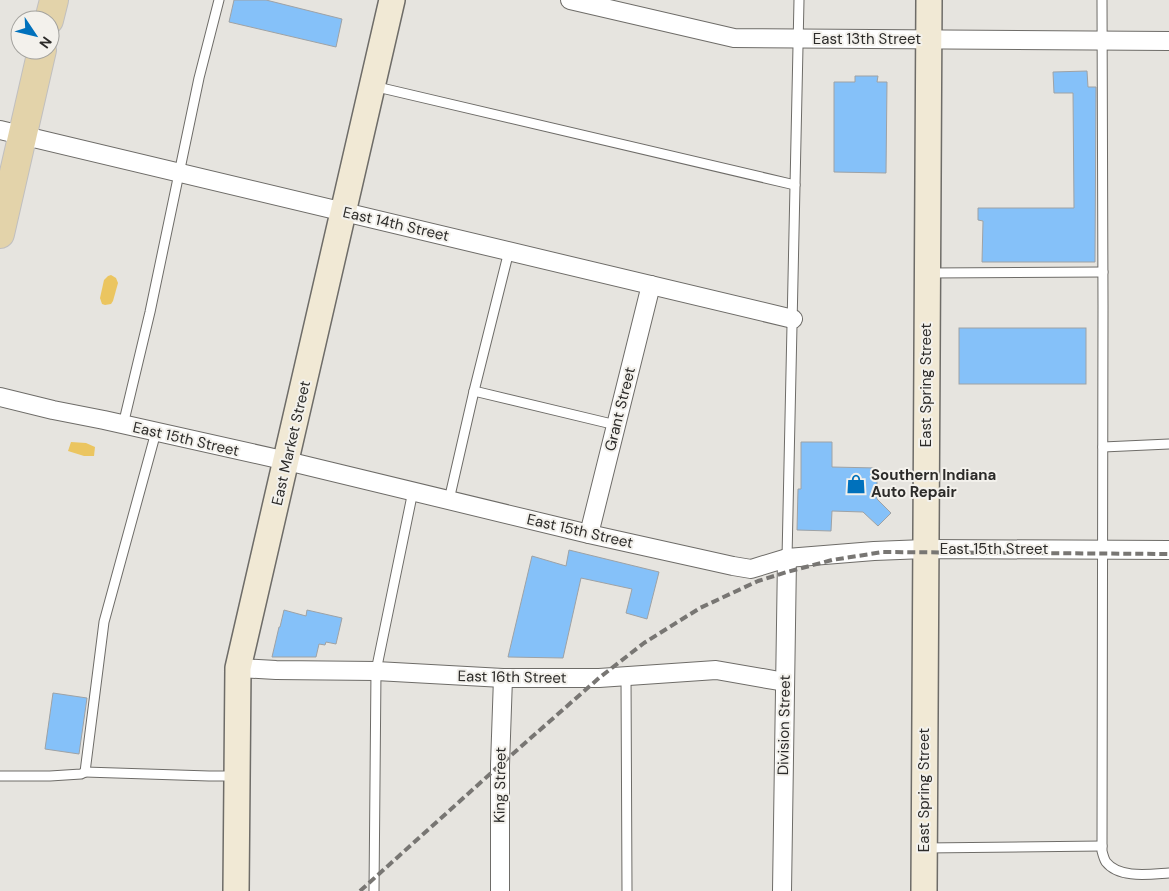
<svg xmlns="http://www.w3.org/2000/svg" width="1169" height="891" font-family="'DM Sans',sans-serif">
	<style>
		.water { fill: #ebc560 }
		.building { fill: #85c1f9; stroke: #9ea2a5 }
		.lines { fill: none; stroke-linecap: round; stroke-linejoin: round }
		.lane-casing { stroke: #6e6c68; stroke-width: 11 }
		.street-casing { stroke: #6e6c68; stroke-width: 20 }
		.secondary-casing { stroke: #6e6c68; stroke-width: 28 }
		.primary-casing { stroke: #c0bfbf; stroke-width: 30 }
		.lane { stroke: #fff; stroke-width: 9 }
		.street { stroke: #fff; stroke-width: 18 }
		.secondary { stroke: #f1e9d5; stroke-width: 25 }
		.primary { stroke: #e3d3aa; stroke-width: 28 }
		.rail { stroke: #787673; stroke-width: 4; stroke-dasharray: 8 4; stroke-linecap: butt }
		.labels { text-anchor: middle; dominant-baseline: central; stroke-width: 4; stroke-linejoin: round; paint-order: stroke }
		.street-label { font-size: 15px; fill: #2c2b29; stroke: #f3f1ec }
		.poi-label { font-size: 15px; font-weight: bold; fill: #2c2b29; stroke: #f3f1ec; text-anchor: start }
	</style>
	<rect width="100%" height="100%" fill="#e6e4df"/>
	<!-- water -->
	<g class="water">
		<polygon points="111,275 116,278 118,283 113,301 111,304 105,305 102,304 100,298 104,280 108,276"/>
		<polygon points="71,442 86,443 95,447 94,456 84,456 68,451"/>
	</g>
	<!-- building -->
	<g class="building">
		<polygon points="234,0 266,0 342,19 336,47 229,22"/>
		<polygon points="1087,71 1088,87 1096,87 1095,262 982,262 983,221 978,220 978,208 1074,208 1073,93 1054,93 1053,72"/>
		<polygon points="855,76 878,76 877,82 887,82 886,173 834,172 834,82 855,82"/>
		<rect x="959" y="328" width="127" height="56"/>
		<polygon points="801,442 832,442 832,467 877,468 877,499 891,513 878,526 863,512 832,511 831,531 797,530 798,489 801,489"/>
		<polygon points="569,550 659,572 647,619 626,613 632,589 581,578 563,658 508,657 532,556 566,566"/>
		<polygon points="284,610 306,616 307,610 342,618 336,644 326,642 325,645 319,644 316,657 272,657 279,627 280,627"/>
		<polygon points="53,693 87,698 79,754 45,749"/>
	</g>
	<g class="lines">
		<defs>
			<g id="lane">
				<path d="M 1102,0 L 1103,305 L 1102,851 C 1103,855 1104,859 1106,862 C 1119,879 1151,874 1169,873"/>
				<polyline points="373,86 795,185"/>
				<polyline points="929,273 1103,272"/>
				<polyline points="474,391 616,425"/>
				<polyline points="123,425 150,312 199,78 219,0"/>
				<polyline points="1103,447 1169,444"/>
				<polyline points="449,500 474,391 509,251"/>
				<polyline points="787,558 799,0"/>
				<polyline points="626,676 627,891"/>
				<polyline points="85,772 209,776 235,776"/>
				<polyline points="0,776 50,776 81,774 85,772 104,622 156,432"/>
				<polyline points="925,848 1102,846"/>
				<polyline points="374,891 376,671 413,491"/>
			</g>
			<g id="street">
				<polyline points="570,0 734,38 1169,41"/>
				<polyline points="0,130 793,319"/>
				<polyline points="0,397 53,410 104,420 287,461 589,534 733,566 751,569 787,558 874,551 925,549 1169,550"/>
				<polyline points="589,534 651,285"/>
				<polyline points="238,668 276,670 376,671 503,678 599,678 716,670 785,682"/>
				<polyline points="500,891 500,765 503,678"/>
				<polyline points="782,891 787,558"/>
			</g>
			<g id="secondary">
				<polyline points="236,891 238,668 392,0"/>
				<polyline points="924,891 929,0"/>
			</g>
			<g id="primary">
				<polyline points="49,20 54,0"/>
				<polyline points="0,234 42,50"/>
			</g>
		</defs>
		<!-- lane casing -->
		<use href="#lane" class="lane-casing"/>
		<!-- street casing -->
		<use href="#street" class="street-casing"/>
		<!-- secondary casing -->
		<use href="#secondary" class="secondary-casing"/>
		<!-- primary casing -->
		<use href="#primary" class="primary-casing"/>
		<!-- lane -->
		<use href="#lane" class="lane"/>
		<!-- street -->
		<use href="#street" class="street"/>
		<!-- secondary -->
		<use href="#secondary" class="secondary"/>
		<!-- primary -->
		<use href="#primary" class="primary"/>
		<!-- rail -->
		<polyline class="rail" points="360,891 500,765 599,678 644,643 700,608 758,581 787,572 832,560 883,552 1169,554"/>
	</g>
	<!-- icons -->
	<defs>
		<symbol id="shop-bare" viewBox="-9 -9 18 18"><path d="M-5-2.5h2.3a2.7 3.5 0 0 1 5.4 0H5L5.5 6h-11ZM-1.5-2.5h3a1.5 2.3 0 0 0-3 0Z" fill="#0071bc" stroke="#f3f1ec" stroke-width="2.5" paint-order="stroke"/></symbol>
	</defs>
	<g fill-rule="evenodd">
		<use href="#shop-bare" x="842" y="470" width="28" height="28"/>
	</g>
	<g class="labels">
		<!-- street labels -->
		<g class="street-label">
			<text x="867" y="39">East 13th Street</text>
			<text transform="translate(396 224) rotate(13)">East 14th Street</text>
			<text transform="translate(926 385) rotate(-90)">East Spring Street</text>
			<text transform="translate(620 409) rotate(-76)">Grant Street</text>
			<text transform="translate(186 439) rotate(13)">East 15th Street</text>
			<text transform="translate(291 443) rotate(-77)">East Market Street</text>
			<text transform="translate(580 531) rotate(13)">East 15th Street</text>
			<text x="994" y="549">East 15th Street</text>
			<text transform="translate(512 677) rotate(1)">East 16th Street</text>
			<text transform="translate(784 725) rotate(-89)">Division Street</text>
			<text transform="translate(500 785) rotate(-89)">King Street</text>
			<text transform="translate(924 790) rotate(-90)">East Spring Street</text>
		</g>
		<!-- poi labels -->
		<g class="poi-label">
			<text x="871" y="475">Southern Indiana<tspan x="871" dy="17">Auto Repair</tspan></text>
		</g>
	</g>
	<!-- north arrow -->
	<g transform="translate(35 35) rotate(125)"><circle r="24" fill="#f3f1ec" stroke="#a3a29e"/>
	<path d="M0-4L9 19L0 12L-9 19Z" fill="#0071bc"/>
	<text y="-8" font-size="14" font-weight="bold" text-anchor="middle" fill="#2c2b29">N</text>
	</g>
</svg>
